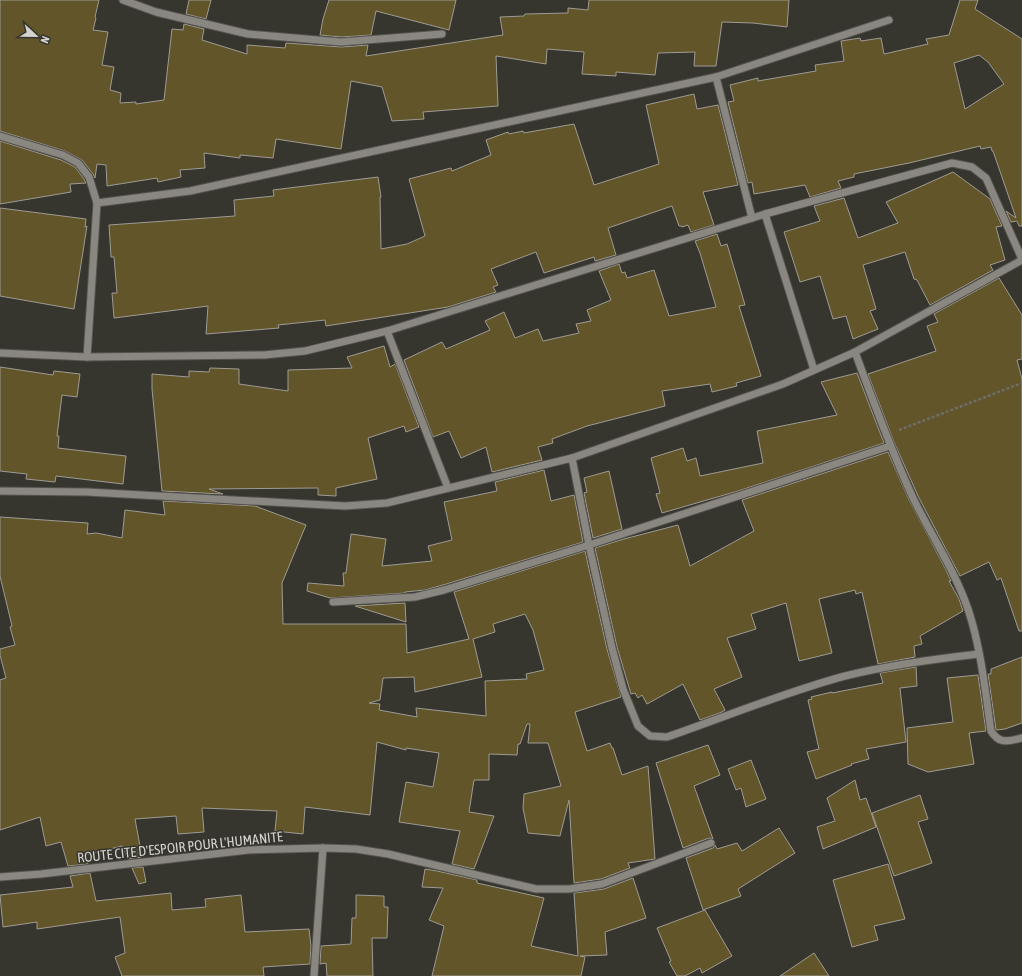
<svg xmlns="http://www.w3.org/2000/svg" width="1022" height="976" font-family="'Asap Condensed',sans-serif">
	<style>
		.building { fill: #62552a; stroke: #9e9b94; fill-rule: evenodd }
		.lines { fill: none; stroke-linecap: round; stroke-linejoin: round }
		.minor-casing { stroke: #55534e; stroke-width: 9 }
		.path { stroke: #6e6d67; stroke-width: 2.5; stroke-dasharray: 3 2; stroke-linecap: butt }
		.minor { stroke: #898780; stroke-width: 7 }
		.labels { text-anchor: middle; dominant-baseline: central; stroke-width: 3; stroke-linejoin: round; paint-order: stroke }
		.street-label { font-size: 14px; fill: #d4d3cf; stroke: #36352e }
	</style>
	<rect width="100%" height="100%" fill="#36352e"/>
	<!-- building -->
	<g class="building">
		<polygon points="0,0 99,0 95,17 96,18 93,30 108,32 102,65 114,67 110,90 121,93 120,103 136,102 136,104 164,100 172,29 183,30 184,24 204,29 202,40 247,54 247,45 285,48 286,43 341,47 368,45 366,56 503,35 500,17 524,16 525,14 568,13 568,8 588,10 589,0 789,0 787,27 753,23 722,22 716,66 694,66 695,52 658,53 655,75 616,72 616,76 582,74 584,52 547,49 546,64 496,56 498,106 423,112 424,119 392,121 382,87 351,81 341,149 276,139 273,158 240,155 240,158 204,153 205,168 180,170 181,177 158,182 157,178 107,186 106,165 97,164 95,178 93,174 82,160 65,151 0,131"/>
		<polygon points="189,0 211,0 206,19 186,14"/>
		<polygon points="329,0 456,0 449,30 376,11 371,35 341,37 320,35 323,19"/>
		<path d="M 960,0 L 978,0 L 975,9 L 1022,39 L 1022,226 L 1019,226 L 1017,221 L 1011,222 L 1006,211 L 1016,218 L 993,151 L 992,151 L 991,147 L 981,149 L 980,146 L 909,163 L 854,174 L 854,177 L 838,181 L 841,188 L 810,197 L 805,185 L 754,194 L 752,182 L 748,183 L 728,102 L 734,101 L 730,85 L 758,78 L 758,81 L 816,71 L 815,65 L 844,61 L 841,41 L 860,38 L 861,41 L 881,38 L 884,54 L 928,44 L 926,39 L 949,35 ZM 979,55 L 988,62 L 1004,84 L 965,109 L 954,63 Z"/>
		<polygon points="694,94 697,109 718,105 738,185 703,192 714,225 691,232 688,225 682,227 681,226 679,226 672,206 608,228 616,255 595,261 594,257 544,273 536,252 491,269 498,285 493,287 496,292 448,307 326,326 325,320 278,325 279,328 206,334 208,306 114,318 112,293 117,293 114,257 111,257 109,225 235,216 234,200 274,196 273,190 378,177 381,197 380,197 381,249 407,244 425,236 409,179 451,168 452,171 491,155 486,140 508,132 509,134 523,131 524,133 574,124 594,185 659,164 646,105"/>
		<polygon points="0,141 61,160 75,167 84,179 86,183 70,184 71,192 0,204"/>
		<polygon points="953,172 990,199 1002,226 996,227 1005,260 990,265 993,270 930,305 917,280 914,279 905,252 863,265 876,309 870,311 878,329 853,339 846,316 833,319 820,276 800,282 784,232 820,221 814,206 844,198 858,238 898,223 886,202"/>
		<polygon points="0,208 86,219 85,227 87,226 74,309 0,296"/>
		<polygon points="717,234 721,246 727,244 745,305 739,306 761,376 736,383 737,386 712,392 710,384 662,391 665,406 587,426 552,439 553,443 538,447 542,460 492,472 486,447 461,458 449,431 433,437 404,360 442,342 446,349 490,330 485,321 504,312 515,338 538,329 543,341 579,333 576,324 591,321 587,310 611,300 599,271 619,264 622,273 625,272 627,278 654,270 669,316 716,307 700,253 695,241"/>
		<polygon points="999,278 1022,315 1022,359 1017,360 1022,379 1022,631 1019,631 1001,578 997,580 989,562 960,576 918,496 894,442 868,374 936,351 927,326 938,322 934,314"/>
		<polygon points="384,346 390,367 395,364 419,427 406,432 404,426 368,438 377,479 336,488 336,496 318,495 318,488 209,489 223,494 162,491 152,389 152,374 189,377 189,371 209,372 210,368 239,369 239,384 288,391 288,370 352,368 347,357"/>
		<polygon points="0,367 53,375 54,371 80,374 77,397 62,395 57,436 59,436 58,448 126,456 123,484 56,476 55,482 26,479 27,474 0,471"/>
		<polygon points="857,373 884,443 738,491 662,513 656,494 660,493 651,458 683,448 687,461 696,458 700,476 763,463 757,431 837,415 821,382"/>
		<polygon points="888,452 909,500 945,568 951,581 949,581 959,599 963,611 920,636 922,644 914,646 915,657 878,664 862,592 856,594 855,590 819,599 832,653 799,661 786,603 751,614 756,629 727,638 742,677 714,689 725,710 722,712 700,720 683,684 647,704 642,695 638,698 635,693 631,694 617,647 595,548 624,539 678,525 690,566 754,531 742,500"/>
		<polygon points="544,470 551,501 574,495 583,542 443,585 425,590 405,592 405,593 330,598 307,591 308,583 344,586 343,573 346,573 351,534 386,539 382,566 432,561 428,546 452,540 444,502 497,491 495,482"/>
		<polygon points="609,471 622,529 593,538 584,493 587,492 584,478"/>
		<path d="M 163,501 L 255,506 L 306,525 L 282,583 L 283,624 L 406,624 L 407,653 L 469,639 L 454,592 L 585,551 L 607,649 L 621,697 L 575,712 L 587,751 L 610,743 L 612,748 L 613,748 L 622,775 L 648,766 L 655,859 L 628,863 L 630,868 L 601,879 L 574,883 L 569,800 L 560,836 L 528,833 L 523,808 L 524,794 L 561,786 L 548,743 L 528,743 L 530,724 L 527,724 L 520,744 L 518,744 L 517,755 L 489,754 L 489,780 L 474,780 L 469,812 L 494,816 L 474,869 L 452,864 L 460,831 L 399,822 L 406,782 L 433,787 L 439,753 L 406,748 L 406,750 L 377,742 L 370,815 L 305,807 L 303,834 L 275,831 L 277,811 L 202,808 L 204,832 L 178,834 L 176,816 L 135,819 L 142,857 L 128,859 L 122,846 L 86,855 L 88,864 L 68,866 L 61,842 L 46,846 L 40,817 L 0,830 L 0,680 L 6,678 L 0,655 L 0,649 L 15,645 L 10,627 L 12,626 L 0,576 L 0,517 L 88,523 L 87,534 L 96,533 L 122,538 L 125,510 L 165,515 ZM 525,614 L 533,630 L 544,670 L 526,674 L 527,679 L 485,681 L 486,716 L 416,708 L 417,717 L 379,710 L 380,704 L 369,703 L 380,700 L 383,678 L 414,677 L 415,692 L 482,677 L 473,639 L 495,632 L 493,624 Z"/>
		<polygon points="405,603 406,622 355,606"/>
		<polygon points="1022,657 1022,723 1005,729 996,730 988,674 991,674 991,669"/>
		<polygon points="916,667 917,686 900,688 906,742 866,749 869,759 851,764 852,765 816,779 807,752 819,749 808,700 812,699 811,697 832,692 832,693 883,683 880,673"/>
		<polygon points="978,675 986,731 969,733 974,764 928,772 908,764 907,728 953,722 947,678"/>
		<polygon points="708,745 720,775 694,786 713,839 709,838 683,848 656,763"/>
		<polygon points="751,760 766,799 746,807 741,788 736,790 728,769"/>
		<polygon points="855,780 860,800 866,798 876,827 823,849 817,827 835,821 827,798"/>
		<polygon points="920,795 928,819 918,822 932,863 894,876 872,813"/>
		<polygon points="779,828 795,853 738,889 741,896 703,910 686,858 713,848 715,845 717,849 737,843 742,851"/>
		<polygon points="888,864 905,919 874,926 878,940 852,947 833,880"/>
		<polygon points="143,867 146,882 139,884 132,868"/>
		<polygon points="425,869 437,871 477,880 477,883 544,898 531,946 578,956 574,893 604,889 633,878 646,918 605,932 607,955 580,956 585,957 581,976 432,976 444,926 429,920 443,888 422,887"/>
		<polygon points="90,873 96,901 171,893 172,910 206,907 205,899 241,895 245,932 309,929 311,946 310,964 263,967 264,976 122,976 115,957 125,953 120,917 37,929 37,922 3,927 0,895 73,887 70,876"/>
		<polygon points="356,895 384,896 384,907 388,907 387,938 372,938 373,976 327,976 326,963 320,964 321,946 351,944 352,918 356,918"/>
		<polygon points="705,910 732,956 702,973 700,968 685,976 677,976 669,962 671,961 657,928"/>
		<polygon points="814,953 829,976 780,976"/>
	</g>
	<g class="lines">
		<defs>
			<g id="minor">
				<polyline points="123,0 156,12 248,34 341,42 442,34"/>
				<polyline points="716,77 752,218"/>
				<polyline points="0,136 63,155 78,163 89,177 97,203 87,357"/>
				<polyline points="97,203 190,191 716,77 889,20"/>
				<polyline points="765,214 814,370"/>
				<polyline points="387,331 448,488"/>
				<path d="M 855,352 C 873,401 891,450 913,498 C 931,535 954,569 968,609 C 981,648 985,690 991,731 C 1000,745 1008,741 1022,738"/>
				<polyline points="0,353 87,357 264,355 305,351 387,331 765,214 952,163 972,167 986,178 1022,259"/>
				<path d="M 572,458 L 589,545 L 612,648 L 623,689 L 638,726 L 650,736 L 667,737 C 725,717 785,692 845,676 C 889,665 934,659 979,654"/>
				<polyline points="0,491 87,492 345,506 387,503 572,458 783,384 855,352 1022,260"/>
				<polyline points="333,602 415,597 444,590 589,545 890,446"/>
				<polyline points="0,877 41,874 248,850 323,848 356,849 388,854 536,889 569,889 602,884 711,843"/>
				<polyline points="314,976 323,848"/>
			</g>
		</defs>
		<!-- minor casing -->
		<use href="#minor" class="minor-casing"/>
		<!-- path -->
		<polyline class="path" points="899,430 1022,383"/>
		<!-- minor -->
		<use href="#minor" class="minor"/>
	</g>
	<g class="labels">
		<!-- street labels -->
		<g class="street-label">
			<text transform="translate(180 847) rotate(-6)">ROUTE CITE D'ESPOIR POUR L'HUMANITE</text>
		</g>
	</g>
	<!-- north arrow -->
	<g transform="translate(36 36) rotate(112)" stroke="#36352e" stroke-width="3" paint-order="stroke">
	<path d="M0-3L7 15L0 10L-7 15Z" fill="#d4d3cf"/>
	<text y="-6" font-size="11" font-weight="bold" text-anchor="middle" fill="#d4d3cf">N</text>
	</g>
</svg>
